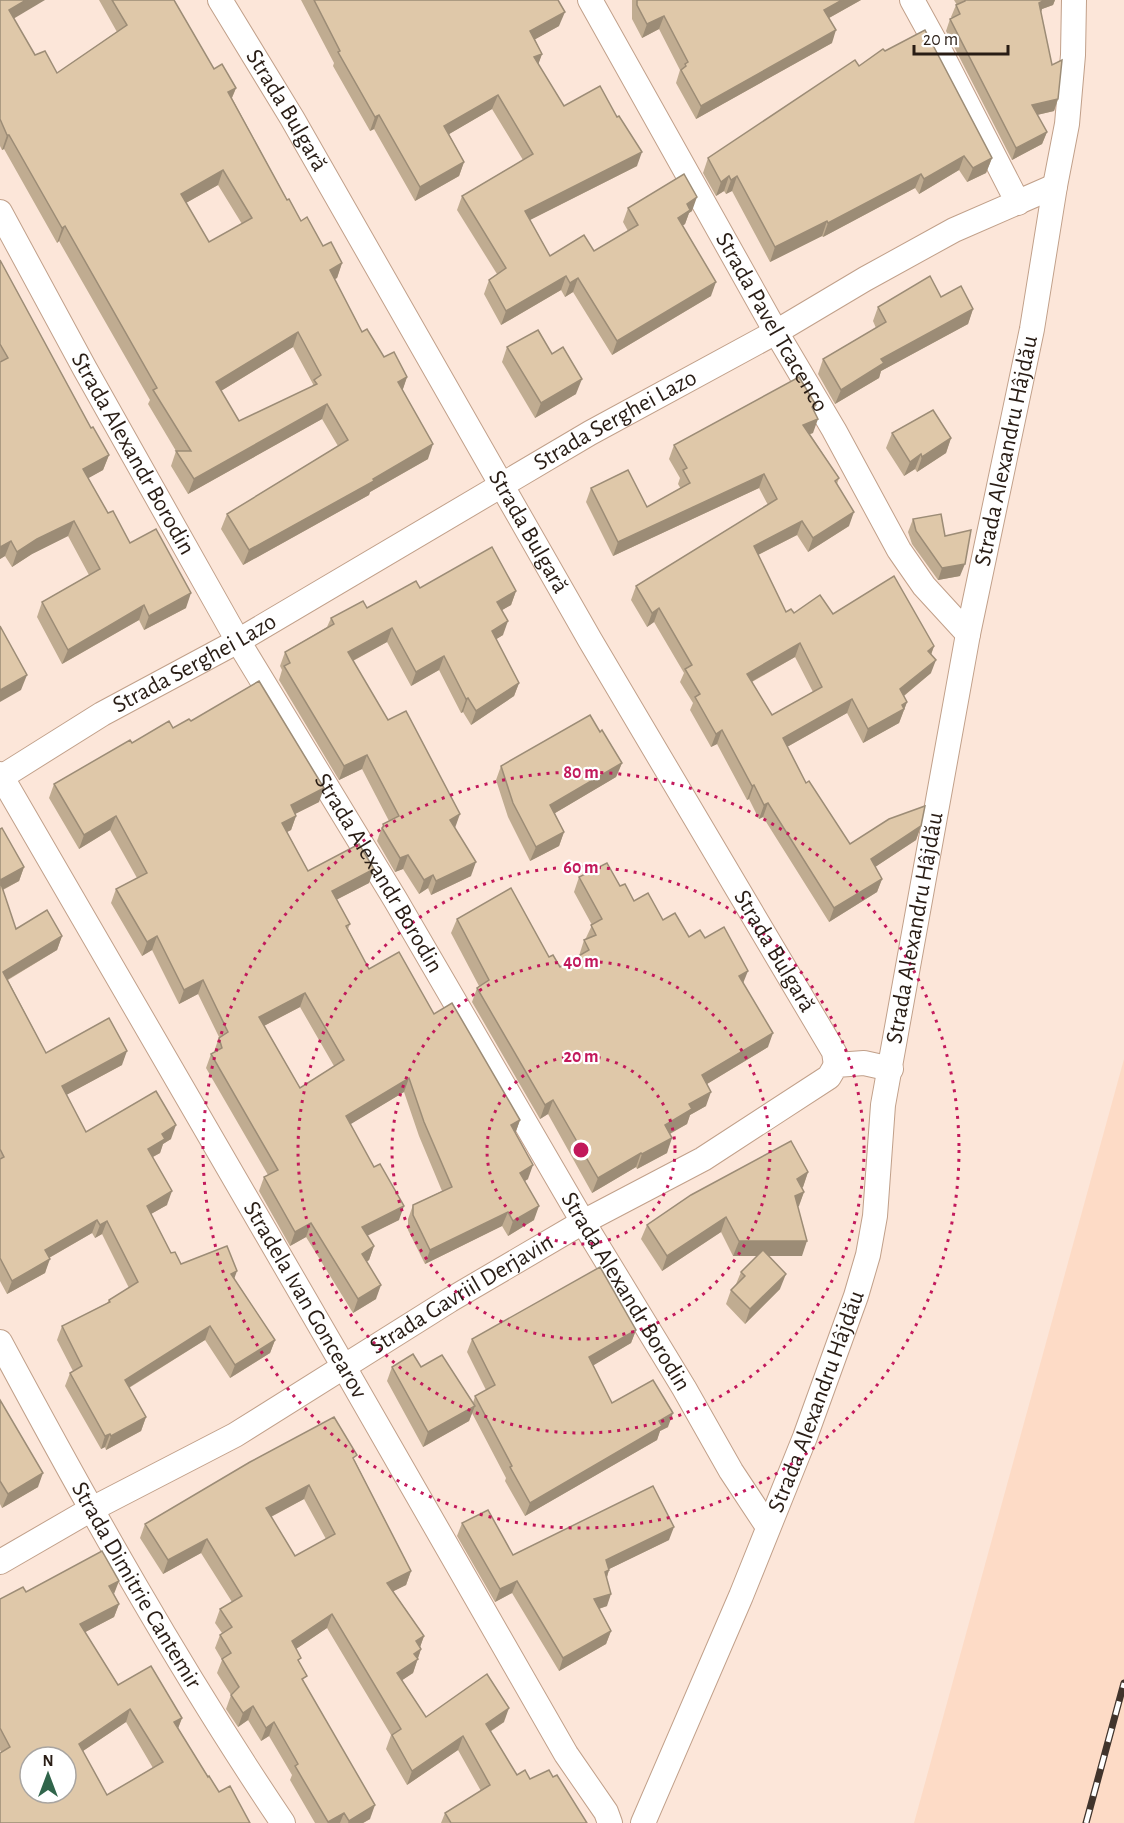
<svg xmlns="http://www.w3.org/2000/svg" width="1124" height="1823" font-family="'Alegreya Sans',sans-serif">
	<style>
		.built { fill: #fddbc6 }
		.lines { fill: none; stroke-linecap: round; stroke-linejoin: round }
		.street-casing { stroke: #c1a08a; stroke-width: 26 }
		.street { stroke: #fff; stroke-width: 24 }
		.rail-casing { stroke: #41342c; stroke-width: 7 }
		.rail { stroke: #fff; stroke-width: 4.5; stroke-dasharray: 14; stroke-linecap: butt }
		.wall { fill: #c0ac91; fill-rule: evenodd }
		.shaded-wall { fill: #9c8c76 }
		.building { fill: #dfc8a9; stroke: #9c8c76; stroke-width: 1.5; fill-rule: evenodd }
		.ring { fill: none; stroke: #c2185b; stroke-width: 3; stroke-dasharray: 3 6 }
		.labels { text-anchor: middle; dominant-baseline: central; stroke-width: 4.5; stroke-linejoin: round; paint-order: stroke }
		.street-label { font-size: 24px; fill: #291d15; stroke: #fff }
		.centre { fill: #c2185b; stroke: #fff; stroke-width: 3 }
		.ring-label { font-size: 18px; text-anchor: middle; font-weight: bold; fill: #c2185b; stroke: #fff; stroke-width: 4.5; stroke-linejoin: round; paint-order: stroke }
	</style>
	<rect width="100%" height="100%" fill="#fce6d9"/>
	<!-- built -->
	<polygon class="built" points="1124,1059 1124,1823 914,1823"/>
	<g class="lines">
		<defs>
			<g id="street">
				<path id="s1" d="M 220,0 L 292,118 L 590,640 L 834,1052 L 836,1065"/>
				<path id="s2" d="M 590,0 L 776,332 L 834,430 L 899,550 L 924,586 L 968,634"/>
				<polyline points="912,0 940,51 1018,203"/>
				<path id="s3" d="M 0,212 L 85,369 L 238,641 L 395,899 L 583,1222 L 684,1388 L 731,1471 L 768,1527"/>
				<path id="s4" d="M 0,774 L 344,1367 L 566,1754 L 606,1812 L 610,1823"/>
				<path id="s5" d="M 0,778 L 102,714 L 238,641 L 590,433 L 776,332 L 865,279 L 954,230 L 1055,186"/>
				<path id="s6" d="M 0,1342 C 88,1506 179,1669 283,1823"/>
				<path id="s7" d="M 0,1562 L 90,1510 L 235,1435 L 450,1300 L 583,1222 L 703,1159 L 829,1077 L 836,1065 L 864,1063 L 891,1069"/>
				<path id="s8" d="M 643,1823 L 741,1596 L 805,1437 L 856,1296 L 868,1255 L 875,1216 L 883,1105 L 968,634 L 1032,329 L 1055,186 L 1067,124 L 1073,55 L 1074,0"/>
			</g>
		</defs>
		<!-- street casing -->
		<use href="#street" class="street-casing"/>
		<!-- street -->
		<use href="#street" class="street"/>
		<defs>
			<polyline id="rail" points="1086,1823 1124,1683"/>
		</defs>
		<!-- rail casing -->
		<use href="#rail" class="rail-casing"/>
		<!-- rail -->
		<use href="#rail" class="rail"/>
	</g>
	<!-- wall -->
	<g class="wall">
		<path d="M 0,0 L 14,19 L 35,55 L 57,73 L 117,32 L 99,0 L 174,0 L 214,69 L 236,88 L 232,98 L 287,200 L 301,221 L 323,246 L 342,263 L 337,278 L 334,279 L 362,332 L 384,357 L 407,377 L 402,391 L 428,459 L 370,492 L 369,495 L 243,565 L 221,529 L 227,514 L 338,446 L 322,419 L 188,494 L 171,466 L 176,451 L 148,404 L 150,400 L 59,241 L 57,243 L 4,149 L 2,150 L 0,146 ZM 218,185 L 242,224 L 209,242 L 186,203 ZM 293,347 L 313,384 L 312,387 L 239,421 L 221,391 Z"/>
		<polygon points="301,0 558,0 559,26 535,39 542,54 538,64 564,106 637,166 530,220 550,256 594,251 628,231 623,222 628,208 692,211 689,213 685,224 682,226 711,296 612,355 573,292 565,297 561,290 501,325 484,294 489,280 497,274 457,210 462,196 523,160 492,109 449,134 464,162 459,176 415,201 374,129 370,131 333,66 334,63"/>
		<polygon points="632,0 861,0 829,18 832,43 696,119 676,83 680,70 659,29 642,38 632,19"/>
		<polygon points="954,0 1055,0 1053,5 1042,9 1041,12 1058,99 1054,111 1037,115 1047,132 1042,144 1012,160 946,31 950,19 952,18 951,17 956,5 957,5"/>
		<polygon points="885,51 992,158 986,173 967,182 959,170 919,194 915,188 823,237 822,236 770,262 732,191 726,194 724,191 716,196 703,173 708,158 859,66"/>
		<polygon points="0,260 91,428 109,455 103,470 88,478 108,513 130,543 186,608 144,630 139,620 62,664 37,617 42,602 89,575 68,536 32,554 12,567 5,556 0,559"/>
		<polygon points="941,297 973,309 968,324 881,371 879,378 835,404 818,374 823,359 876,328 873,321 878,307"/>
		<polygon points="507,347 576,394 535,418 502,362"/>
		<path d="M 816,405 L 814,411 L 813,433 L 810,434 L 839,478 L 837,484 L 849,526 L 808,552 L 797,535 L 758,555 L 786,612 L 833,614 L 934,646 L 931,655 L 931,673 L 904,696 L 907,702 L 899,723 L 863,743 L 847,713 L 787,747 L 806,783 L 850,844 L 921,826 L 916,840 L 875,867 L 882,879 L 877,892 L 829,922 L 763,817 L 759,819 L 749,799 L 747,800 L 717,744 L 711,747 L 690,710 L 693,703 L 680,682 L 684,673 L 654,622 L 647,627 L 631,600 L 636,586 L 768,505 L 759,488 L 613,556 L 586,502 L 591,488 L 647,507 L 681,489 L 678,484 L 680,478 L 669,459 L 674,445 ZM 795,657 L 813,692 L 772,715 L 752,682 Z"/>
		<polygon points="892,433 951,438 946,453 917,472 915,469 904,476 886,448"/>
		<polygon points="913,519 945,536 960,576 938,580 912,544 908,532"/>
		<polygon points="420,588 516,591 511,605 502,610 503,635 496,639 519,683 514,696 471,725 463,712 461,713 439,670 411,686 387,642 353,661 388,720 455,828 471,876 431,895 428,888 419,894 403,869 395,872 377,841 383,824 389,821 362,769 339,780 279,680 282,670 280,666 285,652 327,627 331,618 367,608"/>
		<path d="M 191,721 L 319,802 L 295,814 L 296,816 L 291,830 L 287,832 L 308,871 L 369,883 L 336,900 L 350,924 L 348,929 L 369,969 L 434,1014 L 520,1120 L 515,1134 L 528,1179 L 525,1181 L 534,1220 L 508,1236 L 502,1226 L 425,1264 L 408,1230 L 408,1219 L 413,1205 L 442,1191 L 419,1136 L 404,1092 L 350,1124 L 399,1220 L 367,1235 L 374,1246 L 369,1260 L 366,1262 L 376,1299 L 353,1313 L 306,1237 L 290,1246 L 259,1191 L 264,1177 L 268,1175 L 206,1068 L 211,1054 L 214,1052 L 219,1037 L 198,994 L 179,1004 L 152,950 L 142,956 L 111,903 L 116,889 L 137,878 L 110,830 L 79,849 L 49,798 L 54,784 L 132,743 ZM 300,1007 L 334,1066 L 300,1088 L 264,1026 Z"/>
		<polygon points="600,732 622,763 616,777 555,813 564,832 559,846 530,861 508,817 496,780 501,766"/>
		<polygon points="0,829 24,867 19,881 3,890 16,929 62,936 57,950 8,980 46,1053 122,1065 66,1095 86,1132 171,1139 163,1144 160,1153 153,1157 167,1205 151,1214 171,1253 181,1264 234,1278 275,1340 270,1353 230,1378 205,1340 129,1388 146,1417 141,1431 106,1450 105,1447 101,1449 65,1386 70,1373 73,1371 57,1340 62,1326 107,1303 109,1300 129,1288 102,1234 95,1238 92,1233 49,1258 45,1273 7,1294 0,1281"/>
		<polygon points="579,877 620,886 634,901 689,937 705,938 743,983 768,1047 707,1084 706,1106 690,1115 687,1124 670,1134 667,1153 637,1169 636,1167 592,1193 548,1114 540,1119 472,1002 477,988 479,986 451,933 457,919 549,957 560,967 579,956 584,940 585,940 592,925 574,892"/>
		<polygon points="808,1172 803,1187 802,1188 804,1192 798,1207 802,1256 768,1256 780,1289 745,1324 726,1304 731,1290 736,1284 741,1272 757,1256 733,1256 721,1232 662,1271 641,1239 647,1225"/>
		<polygon points="636,1330 631,1343 593,1365 612,1403 668,1427 660,1431 657,1440 525,1516 505,1481 506,1478 472,1413 469,1421 423,1447 387,1381 392,1367 421,1367 473,1403 475,1396 486,1390 467,1352 472,1339"/>
		<polygon points="0,1400 38,1487 2,1508 0,1504"/>
		<path d="M 355,1461 L 411,1571 L 406,1585 L 393,1591 L 424,1636 L 420,1647 L 421,1649 L 413,1673 L 402,1680 L 426,1717 L 504,1722 L 490,1732 L 517,1775 L 530,1779 L 553,1777 L 587,1823 L 441,1823 L 445,1813 L 481,1791 L 458,1750 L 407,1785 L 386,1749 L 391,1735 L 327,1628 L 296,1649 L 299,1663 L 304,1683 L 370,1819 L 363,1823 L 315,1823 L 290,1780 L 292,1775 L 269,1736 L 261,1741 L 248,1720 L 238,1727 L 226,1709 L 231,1695 L 217,1673 L 222,1660 L 215,1648 L 220,1635 L 222,1633 L 215,1623 L 220,1609 L 232,1602 L 201,1553 L 163,1574 L 140,1538 L 145,1524 ZM 304,1499 L 326,1539 L 295,1556 L 271,1517 Z"/>
		<polygon points="462,1523 513,1555 669,1540 609,1569 607,1578 607,1606 599,1609 611,1631 606,1644 559,1671 512,1593 495,1602 457,1536"/>
		<path d="M 26,1592 L 114,1594 L 119,1604 L 114,1617 L 85,1632 L 118,1685 L 182,1718 L 178,1728 L 208,1777 L 219,1792 L 250,1823 L 0,1823 L 1,1752 L 0,1750 L 0,1599 ZM 126,1722 L 153,1768 L 107,1795 L 83,1751 Z"/>
	</g>
	<!-- shaded-wall -->
	<g class="shaded-wall">
		<polygon points="26,0 45,0 3,25 9,10"/>
		<polygon points="842,0 861,0 820,23 824,10"/>
		<polygon points="1044,0 1055,0 1053,5 1042,9 1041,12 1034,15 1039,3"/>
		<polygon points="565,12 559,26 525,45 530,31"/>
		<polygon points="664,16 659,29 642,38 647,24"/>
		<polygon points="836,30 832,43 696,119 701,106"/>
		<polygon points="542,54 537,68 534,57"/>
		<polygon points="236,88 230,102 228,92"/>
		<polygon points="498,95 492,109 439,140 444,126"/>
		<polygon points="1058,99 1054,111 1028,117 1032,105"/>
		<polygon points="379,115 374,129 370,131 375,117"/>
		<polygon points="1047,132 1042,144 1012,160 1016,148"/>
		<polygon points="7,135 9,135 4,149 2,150"/>
		<polygon points="642,152 637,166 520,225 525,211"/>
		<polygon points="964,156 959,170 919,194 924,179"/>
		<polygon points="992,158 986,173 967,182 973,168"/>
		<polygon points="464,162 459,176 415,201 420,187"/>
		<polygon points="223,170 218,185 175,209 181,194"/>
		<polygon points="921,174 915,188 823,237 828,223"/>
		<polygon points="729,176 724,191 716,196 721,182"/>
		<polygon points="737,176 732,191 726,194 731,180"/>
		<polygon points="697,197 692,211 689,213 685,224 673,232 678,218 687,204"/>
		<polygon points="827,221 822,236 770,262 775,247"/>
		<polygon points="65,226 59,241 57,243 62,228"/>
		<polygon points="342,263 337,278 324,285 330,270"/>
		<polygon points="566,276 561,290 501,325 506,311"/>
		<polygon points="578,278 573,292 565,297 570,283"/>
		<polygon points="716,282 711,296 612,355 617,341"/>
		<polygon points="973,309 968,324 881,371 879,378 835,404 841,390 881,359"/>
		<polygon points="298,332 293,347 211,397 216,382"/>
		<polygon points="407,377 402,392 398,382"/>
		<polygon points="582,379 576,394 535,418 541,403"/>
		<polygon points="327,404 322,419 188,494 194,479"/>
		<polygon points="818,419 813,433 798,438 803,425"/>
		<polygon points="951,438 946,453 917,472 922,457"/>
		<polygon points="433,444 428,459 370,492 369,495 243,565 249,550"/>
		<polygon points="921,454 915,469 904,476 910,462"/>
		<polygon points="109,455 103,470 78,484 83,469"/>
		<polygon points="764,474 759,488 613,556 618,542"/>
		<polygon points="854,512 849,526 808,552 813,538"/>
		<polygon points="74,521 68,536 32,554 12,567 17,552 37,539"/>
		<polygon points="802,521 797,535 748,560 754,546"/>
		<polygon points="11,541 5,556 0,559 0,547"/>
		<polygon points="965,564 960,576 938,580 942,568"/>
		<polygon points="516,591 511,605 492,616 497,602"/>
		<polygon points="191,593 186,608 144,630 149,616"/>
		<polygon points="144,605 139,620 62,664 68,650"/>
		<polygon points="659,608 654,622 647,627 652,613"/>
		<polygon points="508,621 503,635 487,645 492,631"/>
		<polygon points="392,628 387,642 343,666 348,652"/>
		<polygon points="800,643 795,657 742,687 747,674"/>
		<polygon points="934,646 929,660 928,651"/>
		<polygon points="444,656 439,670 411,686 416,672"/>
		<polygon points="936,660 931,673 895,703 900,689"/>
		<polygon points="27,675 21,690 0,702 0,690"/>
		<polygon points="519,683 514,696 471,725 476,711"/>
		<polygon points="468,698 463,712 461,713 466,699"/>
		<polygon points="852,699 847,713 778,752 783,738"/>
		<polygon points="907,702 899,723 863,743 868,729"/>
		<polygon points="722,730 717,744 711,747 716,734"/>
		<polygon points="367,755 362,769 339,780 344,766"/>
		<polygon points="622,763 616,777 545,819 550,805"/>
		<polygon points="754,785 749,799 747,800 752,786"/>
		<polygon points="324,788 319,802 285,819 291,805"/>
		<polygon points="768,803 763,817 759,819 764,805"/>
		<polygon points="460,814 455,828 445,834 450,820"/>
		<polygon points="116,816 110,830 79,849 84,835"/>
		<polygon points="296,816 291,830 277,837 282,823"/>
		<polygon points="921,826 916,840 866,873 871,859"/>
		<polygon points="564,832 559,846 530,861 536,847"/>
		<polygon points="408,855 403,869 395,872 400,858"/>
		<polygon points="476,862 471,876 431,895 436,881"/>
		<polygon points="24,867 19,881 0,891 0,880"/>
		<polygon points="374,869 369,883 326,905 332,891"/>
		<polygon points="433,875 428,888 419,894 424,880"/>
		<polygon points="882,879 877,892 829,922 834,908"/>
		<polygon points="62,936 57,950 0,984 3,972"/>
		<polygon points="157,936 152,950 142,956 147,942"/>
		<polygon points="748,971 742,986 739,976"/>
		<polygon points="203,980 198,994 179,1004 184,990"/>
		<polygon points="305,993 300,1007 254,1031 259,1017"/>
		<polygon points="773,1033 768,1047 697,1090 702,1075"/>
		<polygon points="127,1051 122,1065 57,1100 62,1086"/>
		<polygon points="409,1078 404,1092 341,1130 346,1116"/>
		<polygon points="711,1092 706,1106 690,1115 687,1124 660,1139 665,1125 689,1104"/>
		<polygon points="553,1100 548,1114 540,1119 545,1105"/>
		<polygon points="520,1120 515,1134 511,1125"/>
		<polygon points="176,1125 171,1139 163,1144 160,1153 143,1162 148,1149 162,1134"/>
		<polygon points="672,1138 667,1153 637,1169 642,1154"/>
		<polygon points="641,1153 636,1167 592,1193 598,1178"/>
		<polygon points="533,1165 528,1179 515,1187 520,1173"/>
		<polygon points="808,1172 803,1187 791,1193 797,1179"/>
		<polygon points="172,1191 167,1205 142,1219 147,1206"/>
		<polygon points="804,1192 799,1206 790,1211 795,1196"/>
		<polygon points="404,1206 399,1220 357,1241 362,1227"/>
		<polygon points="539,1206 534,1220 508,1236 513,1221"/>
		<polygon points="508,1212 502,1226 425,1264 430,1250"/>
		<polygon points="726,1217 721,1232 662,1271 667,1256"/>
		<polygon points="97,1220 92,1233 40,1263 45,1250"/>
		<polygon points="107,1221 102,1234 95,1238 100,1225"/>
		<polygon points="311,1223 306,1237 290,1246 295,1232"/>
		<polygon points="739,1241 807,1241 802,1256 733,1256"/>
		<polygon points="374,1246 369,1260 357,1268 362,1254"/>
		<polygon points="50,1259 45,1273 7,1294 12,1281"/>
		<polygon points="237,1271 232,1285 231,1274"/>
		<polygon points="786,1274 780,1289 745,1324 750,1309"/>
		<polygon points="381,1285 376,1299 353,1313 358,1299"/>
		<polygon points="210,1326 205,1340 120,1393 125,1380"/>
		<polygon points="636,1330 631,1343 584,1371 589,1357"/>
		<polygon points="275,1340 270,1353 230,1378 235,1365"/>
		<polygon points="475,1406 469,1421 423,1447 428,1432"/>
		<polygon points="673,1413 668,1427 660,1431 657,1440 525,1516 530,1503"/>
		<polygon points="146,1417 141,1431 106,1450 111,1436"/>
		<polygon points="110,1434 105,1447 101,1449 105,1436"/>
		<polygon points="43,1473 38,1487 2,1508 8,1494"/>
		<polygon points="309,1485 304,1499 261,1522 266,1508"/>
		<polygon points="674,1527 669,1540 601,1573 606,1560"/>
		<polygon points="207,1539 201,1553 163,1574 168,1560"/>
		<polygon points="609,1570 605,1583 605,1572"/>
		<polygon points="411,1571 406,1585 382,1597 387,1583"/>
		<polygon points="119,1581 114,1594 109,1586"/>
		<polygon points="517,1581 512,1593 495,1602 500,1589"/>
		<polygon points="611,1594 607,1606 589,1612 594,1599"/>
		<polygon points="119,1604 114,1617 76,1637 80,1624"/>
		<polygon points="332,1614 327,1628 287,1655 292,1641"/>
		<polygon points="611,1631 606,1644 559,1671 563,1658"/>
		<polygon points="424,1636 419,1650 416,1641"/>
		<polygon points="421,1649 413,1673 392,1687 397,1673 414,1654"/>
		<polygon points="253,1706 248,1720 238,1727 243,1713"/>
		<polygon points="509,1708 504,1722 480,1738 486,1724"/>
		<polygon points="130,1709 126,1722 74,1757 79,1744"/>
		<polygon points="182,1718 177,1731 174,1722"/>
		<polygon points="274,1722 269,1736 261,1741 266,1728"/>
		<polygon points="463,1736 458,1750 407,1785 412,1771"/>
		<polygon points="375,1805 370,1819 363,1823 348,1823 349,1821"/>
		<polygon points="344,1813 340,1823 328,1823 328,1822"/>
	</g>
	<!-- building -->
	<g class="building">
		<path d="M 0,0 L 26,0 L 9,10 L 35,55 L 45,51 L 57,73 L 127,25 L 112,0 L 174,0 L 214,69 L 222,64 L 236,88 L 228,92 L 287,200 L 289,199 L 301,221 L 307,217 L 323,246 L 331,242 L 342,263 L 330,270 L 362,332 L 367,329 L 384,357 L 394,352 L 407,377 L 398,382 L 433,444 L 373,479 L 374,481 L 249,550 L 227,514 L 348,440 L 327,404 L 194,479 L 176,451 L 191,451 L 153,390 L 157,388 L 65,226 L 62,228 L 9,135 L 7,135 L 0,119 ZM 223,170 L 252,218 L 209,242 L 181,194 ZM 298,332 L 321,375 L 314,380 L 317,384 L 239,421 L 216,382 Z"/>
		<polygon points="314,0 558,0 565,12 530,31 542,54 534,57 564,106 600,86 617,117 619,116 642,152 525,211 550,256 584,235 594,251 638,225 628,208 684,174 697,197 687,204 690,210 678,218 716,282 617,341 578,278 570,283 566,276 506,311 489,280 506,268 462,196 533,154 498,95 444,126 464,162 420,187 379,115 375,117 338,52 340,51"/>
		<polygon points="637,0 842,0 824,10 836,30 701,106 681,70 686,66 685,64 688,62 664,16 647,24 637,5"/>
		<polygon points="965,0 1045,0 1039,3 1052,65 1062,60 1058,99 1032,105 1047,132 1016,148 950,19 960,14 956,5 965,1"/>
		<polygon points="925,30 992,158 973,168 964,156 924,179 921,174 828,223 827,221 775,247 737,176 731,180 729,176 721,182 708,158 855,60 859,66 883,49 885,51"/>
		<polygon points="0,260 91,428 93,427 109,455 83,469 108,513 113,511 130,543 156,529 191,593 149,616 144,605 68,650 42,602 100,569 74,521 37,539 17,552 11,541 0,547 0,362 8,358 0,344"/>
		<polygon points="930,276 941,297 961,286 973,309 881,359 884,363 841,390 823,359 886,322 878,307"/>
		<polygon points="538,330 552,354 563,347 582,379 541,403 507,347"/>
		<path d="M 799,377 L 816,405 L 812,407 L 818,419 L 803,425 L 839,478 L 835,481 L 854,512 L 813,538 L 802,521 L 754,546 L 786,612 L 791,609 L 794,613 L 820,595 L 833,614 L 894,576 L 934,646 L 928,651 L 936,660 L 900,689 L 907,702 L 902,705 L 904,709 L 868,729 L 852,699 L 783,738 L 806,783 L 809,781 L 850,844 L 889,819 L 925,806 L 921,826 L 871,859 L 882,879 L 834,908 L 768,803 L 764,805 L 754,785 L 752,786 L 722,730 L 716,734 L 695,697 L 700,694 L 685,669 L 692,665 L 659,608 L 652,613 L 636,586 L 777,499 L 764,474 L 618,542 L 591,488 L 628,470 L 647,507 L 690,483 L 683,470 L 687,468 L 674,445 ZM 800,643 L 822,687 L 772,715 L 747,674 Z"/>
		<polygon points="933,410 951,438 922,457 921,454 910,462 892,433"/>
		<polygon points="941,514 945,536 971,530 965,564 942,568 916,531 913,519"/>
		<polygon points="492,547 516,591 497,602 508,621 492,631 519,683 476,711 468,698 466,699 444,656 416,672 392,628 348,652 388,720 406,711 460,814 450,820 476,862 436,881 433,875 424,880 408,855 400,858 382,828 384,826 383,824 399,816 367,755 344,766 284,666 290,663 285,652 334,624 331,618 363,601 367,608 416,581 420,588"/>
		<polygon points="0,626 27,675 0,690"/>
		<path d="M 259,681 L 324,788 L 291,805 L 296,816 L 282,823 L 308,871 L 359,844 L 374,869 L 332,891 L 350,924 L 346,926 L 369,969 L 399,952 L 434,1014 L 452,1003 L 520,1120 L 511,1125 L 533,1165 L 520,1173 L 539,1206 L 513,1221 L 508,1212 L 430,1250 L 413,1215 L 413,1205 L 452,1187 L 424,1122 L 409,1078 L 346,1116 L 374,1167 L 380,1164 L 404,1206 L 362,1227 L 374,1246 L 362,1254 L 381,1285 L 358,1299 L 311,1223 L 295,1232 L 264,1177 L 278,1170 L 211,1054 L 222,1048 L 219,1038 L 228,1032 L 203,980 L 184,990 L 157,936 L 147,942 L 116,889 L 147,873 L 116,816 L 84,835 L 54,784 L 130,740 L 132,743 L 169,721 L 173,728 L 189,719 L 191,721 ZM 305,993 L 344,1060 L 300,1088 L 259,1017 Z"/>
		<polygon points="590,715 600,732 602,730 622,763 550,805 564,832 536,847 513,803 501,766"/>
		<polygon points="2,828 24,867 0,880 0,829"/>
		<polygon points="607,863 620,886 625,884 634,901 648,893 663,920 675,913 689,937 700,930 705,938 724,927 748,971 739,976 773,1033 702,1075 711,1092 689,1104 692,1109 665,1125 672,1138 642,1154 641,1153 598,1178 553,1100 545,1105 477,988 489,980 457,919 511,888 549,957 553,955 560,967 589,950 584,940 596,935 591,925 602,919 579,877"/>
		<polygon points="0,881 16,929 47,910 62,936 3,972 46,1053 109,1018 127,1051 62,1086 86,1132 156,1091 176,1125 162,1134 165,1139 148,1149 172,1191 147,1206 171,1253 175,1252 181,1264 227,1246 237,1271 231,1274 275,1340 235,1365 210,1326 125,1380 146,1417 111,1436 110,1434 105,1436 70,1373 82,1366 62,1326 110,1302 109,1300 138,1282 107,1221 100,1225 97,1220 45,1250 50,1259 12,1281 0,1258 0,1159 4,1157 0,1149"/>
		<polygon points="791,1141 808,1172 797,1179 804,1192 795,1196 807,1241 739,1241 726,1217 667,1256 647,1225 691,1195"/>
		<polygon points="763,1250 786,1274 750,1309 731,1290 745,1276 741,1272"/>
		<polygon points="600,1267 636,1330 589,1357 612,1403 653,1380 673,1413 659,1421 662,1426 530,1503 510,1467 512,1466 475,1396 495,1385 472,1339"/>
		<polygon points="413,1354 421,1367 442,1355 475,1406 428,1432 392,1367"/>
		<polygon points="0,1400 43,1473 8,1494 0,1481"/>
		<path d="M 334,1417 L 357,1455 L 353,1458 L 411,1571 L 387,1583 L 424,1636 L 416,1641 L 421,1649 L 414,1654 L 418,1659 L 397,1673 L 426,1717 L 487,1674 L 509,1708 L 486,1724 L 517,1775 L 525,1770 L 530,1779 L 549,1770 L 553,1777 L 557,1775 L 587,1823 L 451,1823 L 445,1813 L 490,1785 L 463,1736 L 412,1771 L 392,1735 L 401,1729 L 332,1614 L 292,1641 L 301,1658 L 298,1660 L 307,1676 L 302,1679 L 375,1805 L 349,1821 L 344,1813 L 328,1822 L 295,1766 L 298,1764 L 274,1722 L 266,1728 L 253,1706 L 243,1713 L 231,1695 L 239,1687 L 222,1659 L 231,1653 L 220,1635 L 232,1627 L 220,1609 L 242,1596 L 207,1539 L 168,1560 L 145,1524 L 250,1462 ZM 309,1485 L 335,1534 L 295,1556 L 266,1508 Z"/>
		<polygon points="653,1486 674,1527 606,1560 609,1570 605,1572 611,1594 594,1599 611,1631 563,1658 517,1581 500,1589 462,1523 488,1510 513,1555"/>
		<path d="M 102,1551 L 119,1581 L 109,1586 L 119,1604 L 80,1624 L 118,1685 L 151,1666 L 182,1718 L 174,1722 L 208,1777 L 209,1776 L 219,1792 L 230,1786 L 250,1823 L 0,1823 L 0,1753 L 10,1747 L 0,1728 L 0,1599 L 23,1587 L 26,1592 ZM 130,1709 L 163,1762 L 107,1795 L 79,1744 ZM 30,1757 L 66,1757 L 66,1793 L 30,1793 Z"/>
	</g>
	<!-- distance rings -->
	<g class="ring">
		<circle cx="581" cy="1150" r="94"/>
		<circle cx="581" cy="1150" r="189"/>
		<circle cx="581" cy="1150" r="283"/>
		<circle cx="581" cy="1150" r="378"/>
	</g>
	<g class="labels">
		<!-- street labels -->
		<g class="street-label">
			<text stroke="none"><textPath href="#s1" startOffset="129">Strada Bulgară</textPath></text>
			<text stroke="none"><textPath href="#s2" startOffset="370">Strada Pavel Tcacenco</textPath></text>
			<text stroke="none"><textPath href="#s5" startOffset="712">Strada Serghei Lazo</textPath></text>
			<text stroke="none"><textPath href="#s8" startOffset="1428">Strada Alexandru Hâjdău</textPath></text>
			<text stroke="none"><textPath href="#s3" startOffset="276">Strada Alexandr Borodin</textPath></text>
			<text stroke="none"><textPath href="#s1" startOffset="615">Strada Bulgară</textPath></text>
			<text stroke="none"><textPath href="#s5" startOffset="226">Strada Serghei Lazo</textPath></text>
			<text stroke="none"><textPath href="#s3" startOffset="762">Strada Alexandr Borodin</textPath></text>
			<text stroke="none"><textPath href="#s8" startOffset="942">Strada Alexandru Hâjdău</textPath></text>
			<text stroke="none"><textPath href="#s1" startOffset="1101">Strada Bulgară</textPath></text>
			<text stroke="none"><textPath href="#s3" startOffset="1248">Strada Alexandr Borodin</textPath></text>
			<text stroke="none"><textPath href="#s7" startOffset="534">Strada Gavriil Derjavin</textPath></text>
			<text stroke="none"><textPath href="#s4" startOffset="608">Stradela Ivan Goncearov</textPath></text>
			<text stroke="none"><textPath href="#s8" startOffset="456">Strada Alexandru Hâjdău</textPath></text>
			<text stroke="none"><textPath href="#s6" startOffset="279">Strada Dimitrie Cantemir</textPath></text>
		</g>
	</g>
	<circle cx="581" cy="1150" r="9" class="centre"/>
	<g class="ring-label">
		<text x="581" y="778">80 m</text>
		<text x="581" y="873">60 m</text>
		<text x="581" y="967">40 m</text>
		<text x="581" y="1062">20 m</text>
	</g>
	<!-- north arrow -->
	<g transform="translate(48 1775)"><circle r="28" fill="#ffffff" stroke="#a9a5a1" stroke-width="1.5"/>
	<path d="M0-4.5L10 22L0 15L-10 22Z" fill="#30654b"/>
	<text y="-9" font-size="16" font-weight="bold" text-anchor="middle" fill="#291d15">N</text>
	</g>
	<!-- scale -->
	<path d="M914 45v9h94v-9" fill="none" stroke="#291d15" stroke-width="3"/>
	<text x="923" y="45" font-size="18" fill="#291d15" stroke="#ffffff" stroke-width="4.5" paint-order="stroke">20 m</text>
</svg>
